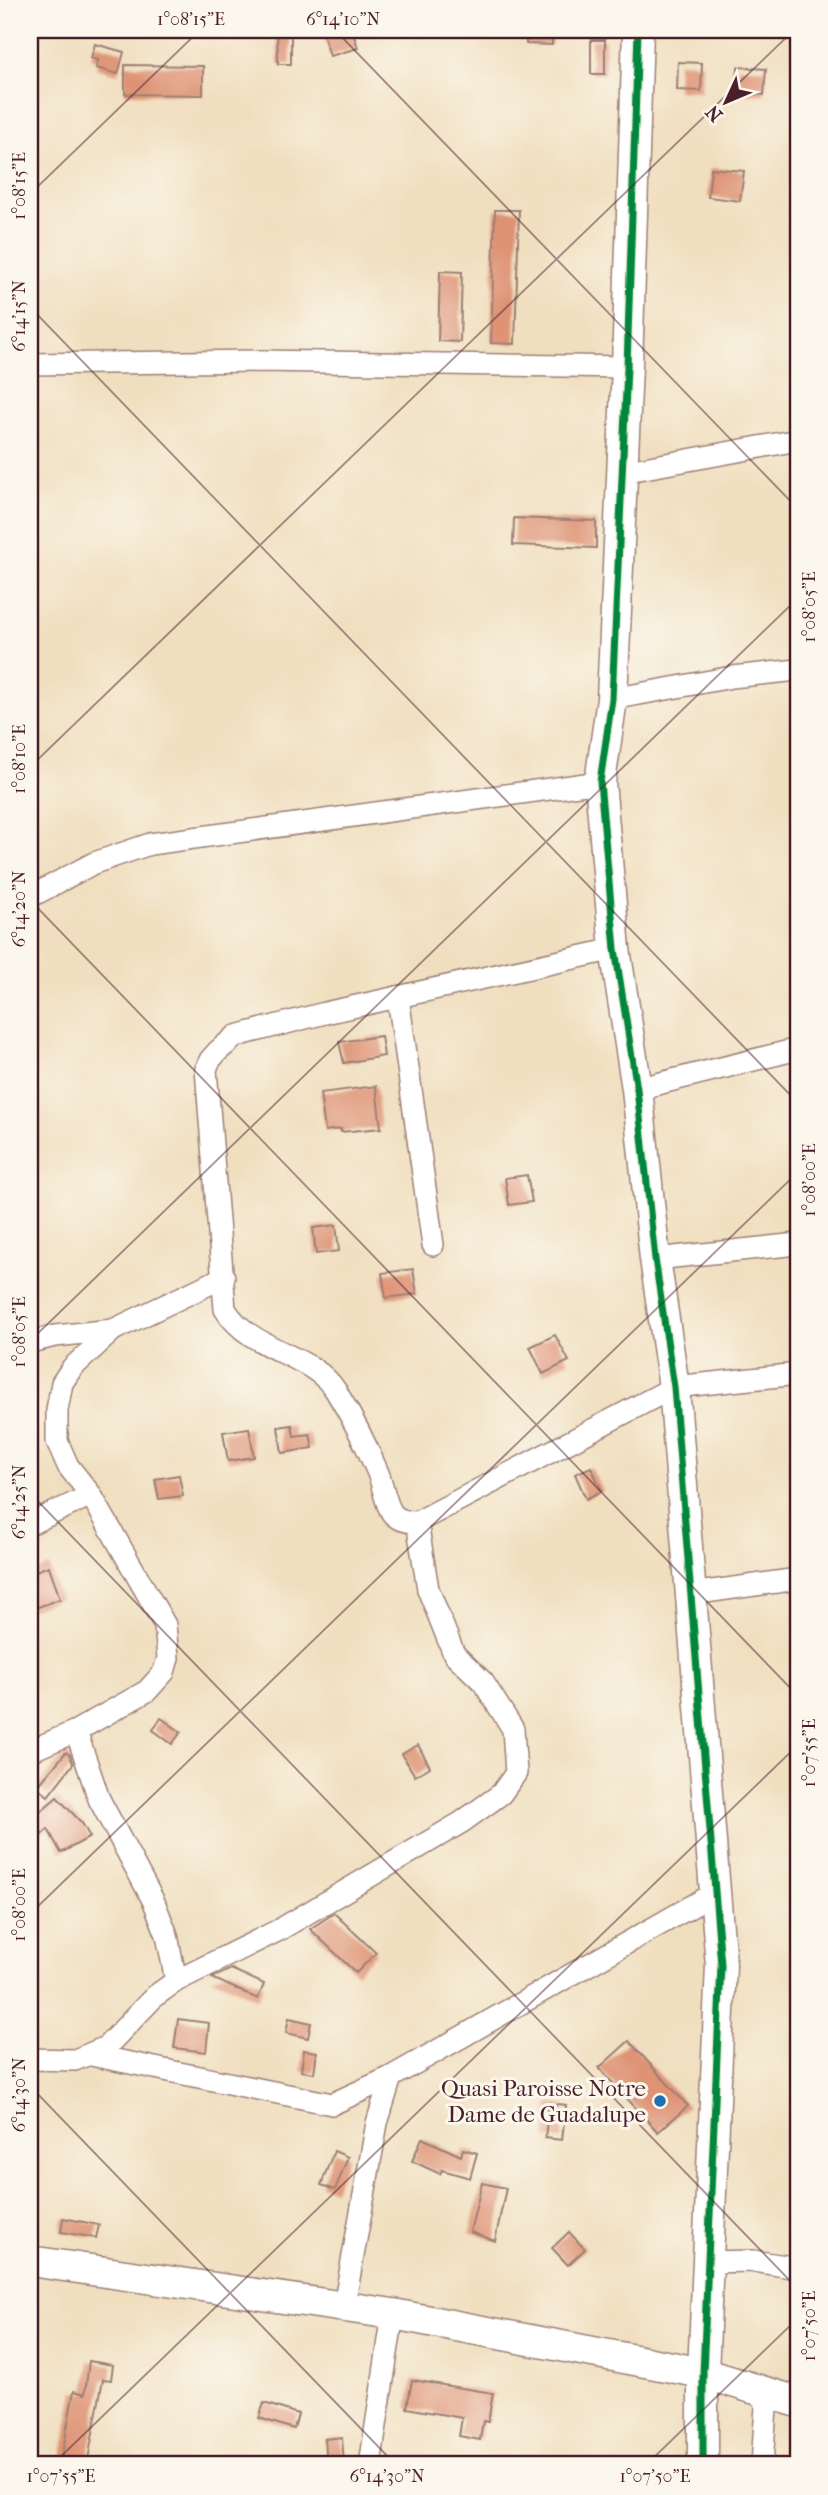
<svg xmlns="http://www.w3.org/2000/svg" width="828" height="2495" font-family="'IM FELL French Canon',serif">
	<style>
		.building { fill: #de9374 }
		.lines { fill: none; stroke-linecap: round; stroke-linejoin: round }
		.street-casing { stroke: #9d7f75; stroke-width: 24 }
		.secondary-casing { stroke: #9d7f75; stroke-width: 33 }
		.street { stroke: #fff; stroke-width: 21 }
		.secondary { stroke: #fff; stroke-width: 30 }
		.cycleway-casing { stroke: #fbf7ec; stroke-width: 11 }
		.cycleway { stroke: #00873e; stroke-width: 7 }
		.ticks { fill: none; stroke: #4a1f2b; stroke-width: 2; stroke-opacity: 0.45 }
		.poi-dot { fill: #1f6fb2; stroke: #fbf7ec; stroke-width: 2.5 }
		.labels { text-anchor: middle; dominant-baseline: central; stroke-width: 6; stroke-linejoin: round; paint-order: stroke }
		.poi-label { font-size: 23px; fill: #4a1f2b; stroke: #fbf7ec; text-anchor: end }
		.neatline { fill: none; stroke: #4a1f2b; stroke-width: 2.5 }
		.ticks-label { font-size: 18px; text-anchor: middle; fill: #4a1f2b }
	</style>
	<rect width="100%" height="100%" fill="#fbf7ec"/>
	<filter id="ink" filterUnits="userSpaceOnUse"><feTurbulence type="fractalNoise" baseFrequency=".0143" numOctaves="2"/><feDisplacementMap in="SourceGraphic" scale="14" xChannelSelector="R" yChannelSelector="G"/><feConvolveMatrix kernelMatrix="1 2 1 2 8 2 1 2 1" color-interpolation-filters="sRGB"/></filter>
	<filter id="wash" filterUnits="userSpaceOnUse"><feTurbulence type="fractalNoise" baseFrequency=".00686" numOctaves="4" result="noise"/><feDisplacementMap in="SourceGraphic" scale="28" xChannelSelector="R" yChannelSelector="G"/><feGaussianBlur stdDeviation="1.57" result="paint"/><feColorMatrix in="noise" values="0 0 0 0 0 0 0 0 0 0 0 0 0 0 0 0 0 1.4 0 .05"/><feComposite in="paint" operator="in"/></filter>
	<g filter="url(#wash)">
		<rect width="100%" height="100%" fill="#f0dfbf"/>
		<g id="blocks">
			<!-- building -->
			<g class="building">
				<polygon points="277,30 291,30 291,64 278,64"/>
				<polygon points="322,30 352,30 358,48 330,56"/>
				<polygon points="526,30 552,30 552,45 526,44"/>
				<rect x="591" y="40" width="14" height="34"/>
				<polygon points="95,44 124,52 118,74 96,68 98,60 91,58"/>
				<polygon points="678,62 702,63 701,91 677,90"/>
				<polygon points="125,65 203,66 203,95 125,94"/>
				<polygon points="738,67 766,69 764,95 736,93"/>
				<polygon points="711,168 744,171 740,201 708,197"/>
				<polygon points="495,210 519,210 515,344 491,343"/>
				<polygon points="440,271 462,272 460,342 438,341"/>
				<polygon points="514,518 596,521 596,548 513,545"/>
				<polygon points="381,1036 384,1056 344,1063 339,1042"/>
				<polygon points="376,1086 381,1128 341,1132 341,1129 325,1131 320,1093"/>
				<polygon points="527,1175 532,1202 509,1205 505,1178"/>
				<polygon points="336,1225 339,1251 316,1254 313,1228"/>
				<polygon points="413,1269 417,1294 386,1298 382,1273"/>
				<polygon points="555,1335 569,1361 543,1374 530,1347"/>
				<polygon points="292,1425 294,1436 310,1434 313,1448 282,1453 278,1427"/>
				<polygon points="249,1428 254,1457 228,1461 223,1432"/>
				<polygon points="591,1467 602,1491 586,1499 575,1474"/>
				<polygon points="179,1475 183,1496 159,1499 155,1479"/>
				<polygon points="49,1566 60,1599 30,1610 30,1573"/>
				<polygon points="161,1718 181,1732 172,1744 153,1730"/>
				<polygon points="418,1745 430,1767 415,1776 402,1754"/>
				<polygon points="66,1752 70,1755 73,1764 48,1796 37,1787"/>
				<polygon points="57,1797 82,1823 90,1837 61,1853 48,1829 30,1845 30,1820"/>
				<polygon points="334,1913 376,1953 356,1973 310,1929"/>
				<polygon points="231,1969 264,1984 258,1999 212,1978"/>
				<polygon points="289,2018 311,2023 308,2038 286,2033"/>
				<polygon points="178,2019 209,2023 206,2052 174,2048"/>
				<polygon points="629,2041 688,2106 658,2132 599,2068"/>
				<polygon points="304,2050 317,2052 314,2073 301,2071"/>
				<polygon points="549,2103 566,2105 562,2140 545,2138"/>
				<polygon points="422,2138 461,2156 463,2149 477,2153 470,2178 442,2170 440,2174 412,2161"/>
				<polygon points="334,2151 348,2157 335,2190 321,2185"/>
				<polygon points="482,2183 506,2188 495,2241 470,2232"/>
				<polygon points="63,2218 99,2225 96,2238 61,2232"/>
				<polygon points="569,2232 585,2249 568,2265 552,2248"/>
				<polygon points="89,2361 113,2365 111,2380 103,2379 87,2465 60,2465 74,2391 85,2394"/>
				<polygon points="412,2380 493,2393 488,2422 483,2421 480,2440 459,2436 462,2418 407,2408"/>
				<polygon points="264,2403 298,2414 294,2429 259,2418"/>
				<polygon points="342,2437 344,2465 327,2465 325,2439"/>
			</g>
		</g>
	</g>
	<g filter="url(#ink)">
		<use href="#blocks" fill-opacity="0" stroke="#9d7f75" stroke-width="2"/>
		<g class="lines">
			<defs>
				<g id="street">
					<polyline points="30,364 260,361 627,367"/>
					<polyline points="622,472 798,440"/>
					<polyline points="612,699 732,677 798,670"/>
					<polyline points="30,897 94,863 150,844 600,782"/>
					<path d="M 615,949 L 325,1013 L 236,1036 L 218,1051 L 210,1060 L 206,1069 L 225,1309 C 251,1352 312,1353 336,1391 C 352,1417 366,1444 378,1473 C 383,1485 385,1503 392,1513 C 398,1521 408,1522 417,1522 L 674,1387 L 798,1374"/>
					<polyline points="398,997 433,1245"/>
					<polyline points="637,1089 798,1049"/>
					<polyline points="655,1259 798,1244"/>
					<polyline points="30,1342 55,1336 113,1330"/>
					<polyline points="30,1524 91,1495"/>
					<polyline points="691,1594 798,1579"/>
					<polyline points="76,1731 99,1799 154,1902 167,1935 176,1981"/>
					<polyline points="30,1751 76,1731 147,1691 164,1672 168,1658 165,1625 91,1495 68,1466 57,1441 57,1410 62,1383 72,1368 113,1330 224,1277"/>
					<polyline points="91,2055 332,2104 391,2077 715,1893"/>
					<polyline points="30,2059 75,2060 106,2047 155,1996 176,1981 279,1930 462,1822 501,1794 516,1773 513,1729 483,1682 454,1654 428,1589 417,1522"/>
					<polyline points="708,2262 753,2261 798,2268"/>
					<polyline points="344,2306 377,2123 391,2077"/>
					<polyline points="370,2465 393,2314"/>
					<polyline points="762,2465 767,2392"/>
				</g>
				<g id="secondary">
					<polyline points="638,30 627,367 612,699 600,782 615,949 637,1089 655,1259 674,1387 721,1965 703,2373 703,2465"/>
					<polyline points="30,2261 393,2314 703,2373 798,2402"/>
				</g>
			</defs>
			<!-- street casing -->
			<use href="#street" class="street-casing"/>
			<!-- secondary casing -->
			<use href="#secondary" class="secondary-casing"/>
			<!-- street -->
			<use href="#street" class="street"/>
			<!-- secondary -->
			<use href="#secondary" class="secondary"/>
			<defs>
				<polyline id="cycleway" points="638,30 627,367 612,699 600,782 615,949 637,1089 655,1259 674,1387 721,1965 703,2373 703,2465"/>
			</defs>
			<!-- cycleway casing -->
			<use href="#cycleway" class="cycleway-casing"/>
			<!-- cycleway -->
			<use href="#cycleway" class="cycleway"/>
		</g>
	</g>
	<!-- ticks -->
	<path class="ticks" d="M 335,30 L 798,509M 30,194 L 200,30M 30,307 L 798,1103M 30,767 L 794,30M 30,900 L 798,1696M 30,1341 L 798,598M 30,1493 L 798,2289M 30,1914 L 798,1172M 30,2086 L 396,2465M 52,2465 L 798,1745M 646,2465 L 798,2318"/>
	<!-- markers -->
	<circle class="poi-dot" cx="660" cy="2101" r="7"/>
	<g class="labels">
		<!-- poi labels -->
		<g class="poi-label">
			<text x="646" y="2088">Quasi Paroisse Notre<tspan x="646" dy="26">Dame de Guadalupe</tspan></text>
		</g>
	</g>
	<!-- margin -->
	<rect width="828" height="2495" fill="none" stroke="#fbf7ec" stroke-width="77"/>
	<!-- north arrow -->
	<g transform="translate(726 102) rotate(226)" stroke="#fbf7ec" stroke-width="5" paint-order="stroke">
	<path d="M0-5L12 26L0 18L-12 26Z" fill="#4a1f2b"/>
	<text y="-10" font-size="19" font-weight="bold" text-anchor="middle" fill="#4a1f2b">N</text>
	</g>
	<rect x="38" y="38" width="752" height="2418" class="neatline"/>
	<g class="ticks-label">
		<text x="191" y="25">1°08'15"E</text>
		<text x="343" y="25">6°14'10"N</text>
		<text transform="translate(19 186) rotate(-90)" y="6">1°08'15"E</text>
		<text transform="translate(19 316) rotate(-90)" y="6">6°14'15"N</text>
		<text transform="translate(809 607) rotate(-90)" y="6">1°08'05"E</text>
		<text transform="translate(19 759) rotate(-90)" y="6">1°08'10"E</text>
		<text transform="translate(19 909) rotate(-90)" y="6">6°14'20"N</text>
		<text transform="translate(809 1180) rotate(-90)" y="6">1°08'00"E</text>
		<text transform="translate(19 1332) rotate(-90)" y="6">1°08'05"E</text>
		<text transform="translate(19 1502) rotate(-90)" y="6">6°14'25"N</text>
		<text transform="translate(809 1753) rotate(-90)" y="6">1°07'55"E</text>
		<text transform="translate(19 1905) rotate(-90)" y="6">1°08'00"E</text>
		<text transform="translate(19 2095) rotate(-90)" y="6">6°14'30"N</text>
		<text transform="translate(809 2326) rotate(-90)" y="6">1°07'50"E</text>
		<text x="61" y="2482">1°07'55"E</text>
		<text x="387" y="2482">6°14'30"N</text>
		<text x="655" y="2482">1°07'50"E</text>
	</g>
</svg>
